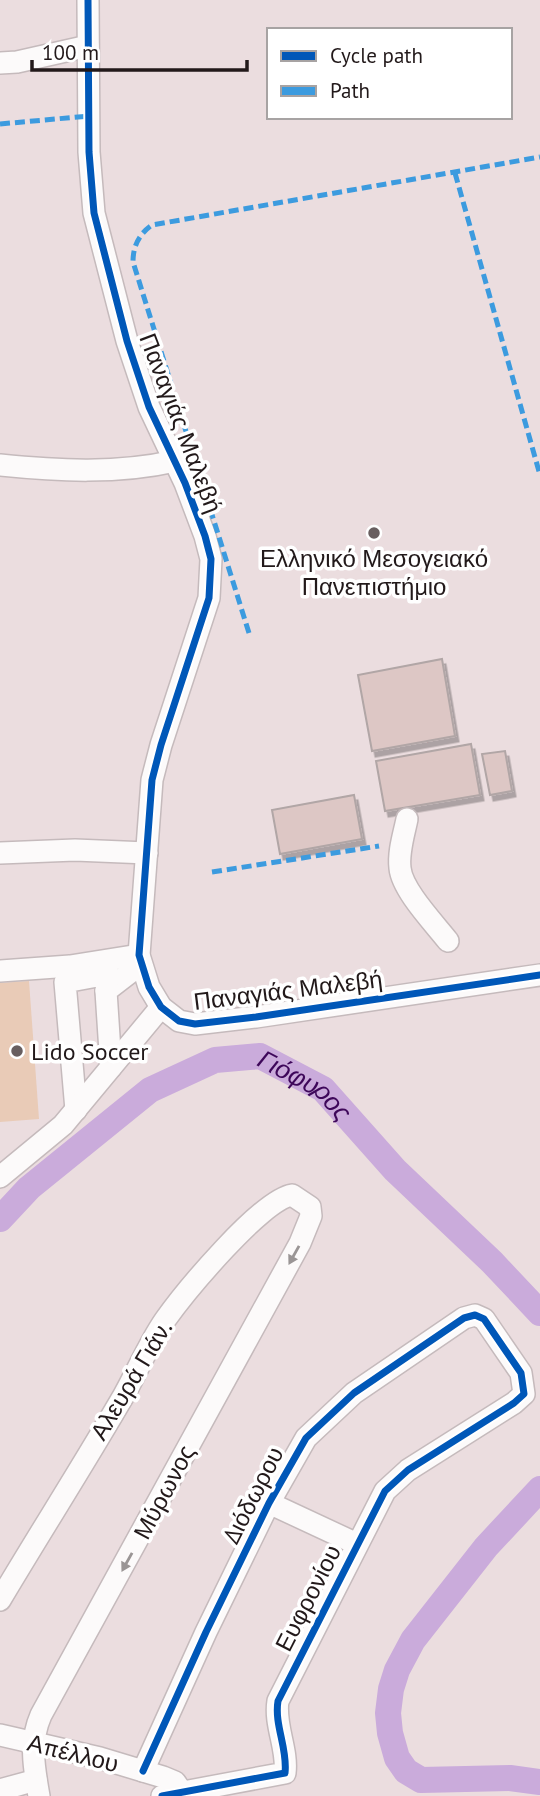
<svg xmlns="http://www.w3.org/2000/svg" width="540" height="1796" font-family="'PT Sans',sans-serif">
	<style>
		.green { fill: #e9cbb7 }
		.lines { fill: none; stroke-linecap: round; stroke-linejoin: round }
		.river { stroke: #caabdb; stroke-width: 26 }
		.building { fill: #ddc7c5; stroke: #b1a6a6; stroke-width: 2; filter: url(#shadow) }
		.minor-casing { stroke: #c5babc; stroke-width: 24 }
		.minor { stroke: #fcfafa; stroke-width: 21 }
		.quiet { stroke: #3c9bdf; stroke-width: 5; stroke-dasharray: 10 5; stroke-linecap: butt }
		.cycleway-casing { stroke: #fff; stroke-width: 11 }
		.cycleway { stroke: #0057b8; stroke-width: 7 }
		.oneway { fill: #9a9595 }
		.poi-dot { fill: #685e5f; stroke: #fff; stroke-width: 2.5 }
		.labels { text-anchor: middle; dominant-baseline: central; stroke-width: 7; stroke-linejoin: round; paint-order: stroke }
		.street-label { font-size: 24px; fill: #22191a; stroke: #fff }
		.poi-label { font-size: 24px; fill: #22191a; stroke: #fff }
		.water-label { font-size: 26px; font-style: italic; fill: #3e075a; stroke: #fff }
	</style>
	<defs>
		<filter id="shadow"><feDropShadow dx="3.5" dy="5.5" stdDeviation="0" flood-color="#0004"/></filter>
	</defs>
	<rect width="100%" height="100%" fill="#ebdddf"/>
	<!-- green -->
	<polygon class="green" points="29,981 39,1119 0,1122 0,983"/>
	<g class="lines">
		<!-- river -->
		<g class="river">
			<path id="s1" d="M 0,1219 L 29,1188 L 150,1090 L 215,1060 L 260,1056 L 323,1089 L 395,1170 L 492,1262 L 540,1313"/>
			<polyline points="540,1489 486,1547 413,1640 397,1670 391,1689 388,1713 390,1733 397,1758 406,1771 421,1780 510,1778 540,1782"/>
		</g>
	</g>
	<!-- building -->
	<g class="building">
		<polygon points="442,659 455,736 372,751 358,675"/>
		<polygon points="471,744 480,795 385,811 376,761"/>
		<polygon points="505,751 512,791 490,795 482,754"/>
		<polygon points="354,795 362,839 280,854 272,810"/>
	</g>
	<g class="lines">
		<defs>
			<g id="minor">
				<polyline points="88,0 89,152 94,213 127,341 149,407 185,483 205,536 211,559 209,598 161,745 152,780 139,955 149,987 161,1007 179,1021 195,1024 256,1017 540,975"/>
				<polyline points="0,63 17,62 88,46"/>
				<path d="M 0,465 C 58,471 118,474 175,461"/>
				<path d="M 407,819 C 404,834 398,852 400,868 C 402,890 434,923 448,941"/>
				<polyline points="0,853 75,850 147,853"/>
				<polyline points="0,971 70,966 139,955"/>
				<polyline points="111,1067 106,991 141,964"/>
				<polyline points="76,1110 65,982 108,974 106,991"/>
				<polyline points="0,1177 63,1125 161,1007"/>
				<polyline points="269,1503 357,1544"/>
				<path d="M 0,1600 C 41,1531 84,1464 124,1395 C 138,1370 149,1343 165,1320 C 185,1292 261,1200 292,1195 L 310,1207 L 311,1216 L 300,1243 L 41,1715 C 29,1742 34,1768 39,1796"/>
				<polyline points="0,1735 100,1758 163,1777 175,1782 182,1792"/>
				<path d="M 143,1771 L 206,1632 L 269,1503 L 306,1438 L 354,1393 L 464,1318 L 475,1315 L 484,1319 L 521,1373 L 524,1394 L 514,1403 L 408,1470 L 385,1491 L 278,1701 C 274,1725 288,1749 285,1773 L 162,1796"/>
				<polyline points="0,1790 36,1780"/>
			</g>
		</defs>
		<!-- minor casing -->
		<use href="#minor" class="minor-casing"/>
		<!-- minor -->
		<use href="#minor" class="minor"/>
		<!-- quiet -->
		<g class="quiet">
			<polyline points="0,124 89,116"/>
			<polyline points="455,173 540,475"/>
			<path d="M 249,633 L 133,262 C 133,246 139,234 152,225 L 540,157"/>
			<polyline points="212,872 379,846"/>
		</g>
		<defs>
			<g id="cycleway">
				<polyline points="88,0 89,152 94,213 127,341 149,407 185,483 205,536 211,559 209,598 161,745 152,780 139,955 149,987 161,1007 179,1021 195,1024 256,1017 540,975"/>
				<path d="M 143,1771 L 206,1632 L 269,1503 L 306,1438 L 354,1393 L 464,1318 L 475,1315 L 484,1319 L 521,1373 L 524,1394 L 514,1403 L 408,1470 L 385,1491 L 278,1701 C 274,1725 288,1749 285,1773 L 162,1796"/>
			</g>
		</defs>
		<!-- cycleway casing -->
		<use href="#cycleway" class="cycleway-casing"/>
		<!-- cycleway -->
		<use href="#cycleway" class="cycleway"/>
	</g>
	<!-- one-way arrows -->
	<defs><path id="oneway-solid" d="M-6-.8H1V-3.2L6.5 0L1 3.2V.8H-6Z" transform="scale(1.75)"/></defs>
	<g class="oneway">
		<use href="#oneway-solid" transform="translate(294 1255) rotate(119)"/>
		<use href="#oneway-solid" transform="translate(127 1562) rotate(119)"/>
	</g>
	<!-- markers -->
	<g class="poi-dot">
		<circle cx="374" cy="533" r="7"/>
		<circle cx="17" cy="1051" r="7"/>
	</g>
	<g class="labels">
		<!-- street labels -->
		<g class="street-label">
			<text transform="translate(181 423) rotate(69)">Παναγιάς Μαλεβή</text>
			<text transform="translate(288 990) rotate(-7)">Παναγιάς Μαλεβή</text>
			<text transform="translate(131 1380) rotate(-59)">Αλευρά Γιάν.</text>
			<text transform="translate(164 1492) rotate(-62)">Μύρωνος</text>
			<text transform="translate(253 1495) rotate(-63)">Διόδωρου</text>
			<text transform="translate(308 1598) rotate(-63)">Ευφρονίου</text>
			<text transform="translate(73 1753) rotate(14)">Απέλλου</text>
		</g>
		<!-- poi labels -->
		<g class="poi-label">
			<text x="374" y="558">Ελληνικό Μεσογειακό<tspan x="374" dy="28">Πανεπιστήμιο</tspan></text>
			<text x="31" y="1051" text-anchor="start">Lido Soccer</text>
		</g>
		<!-- water labels -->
		<g class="water-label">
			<text stroke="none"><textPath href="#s1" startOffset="369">Γιόφυρος</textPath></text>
		</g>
	</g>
	<!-- legend -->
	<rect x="267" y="28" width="245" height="91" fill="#ffffff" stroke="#a7a3a3" stroke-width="2"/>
	<rect x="281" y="51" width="35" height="10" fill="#0057b8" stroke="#a7a3a3" stroke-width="2"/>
	<text x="330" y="63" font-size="21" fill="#22191a">Cycle path</text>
	<rect x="281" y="86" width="35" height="10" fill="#3c9bdf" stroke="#a7a3a3" stroke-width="2"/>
	<text x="330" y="98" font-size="21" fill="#22191a">Path</text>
	<!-- scale -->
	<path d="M32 60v10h215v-10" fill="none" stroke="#22191a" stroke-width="3.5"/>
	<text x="42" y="60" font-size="21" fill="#22191a" stroke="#ffffff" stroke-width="5" paint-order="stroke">100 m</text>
</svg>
